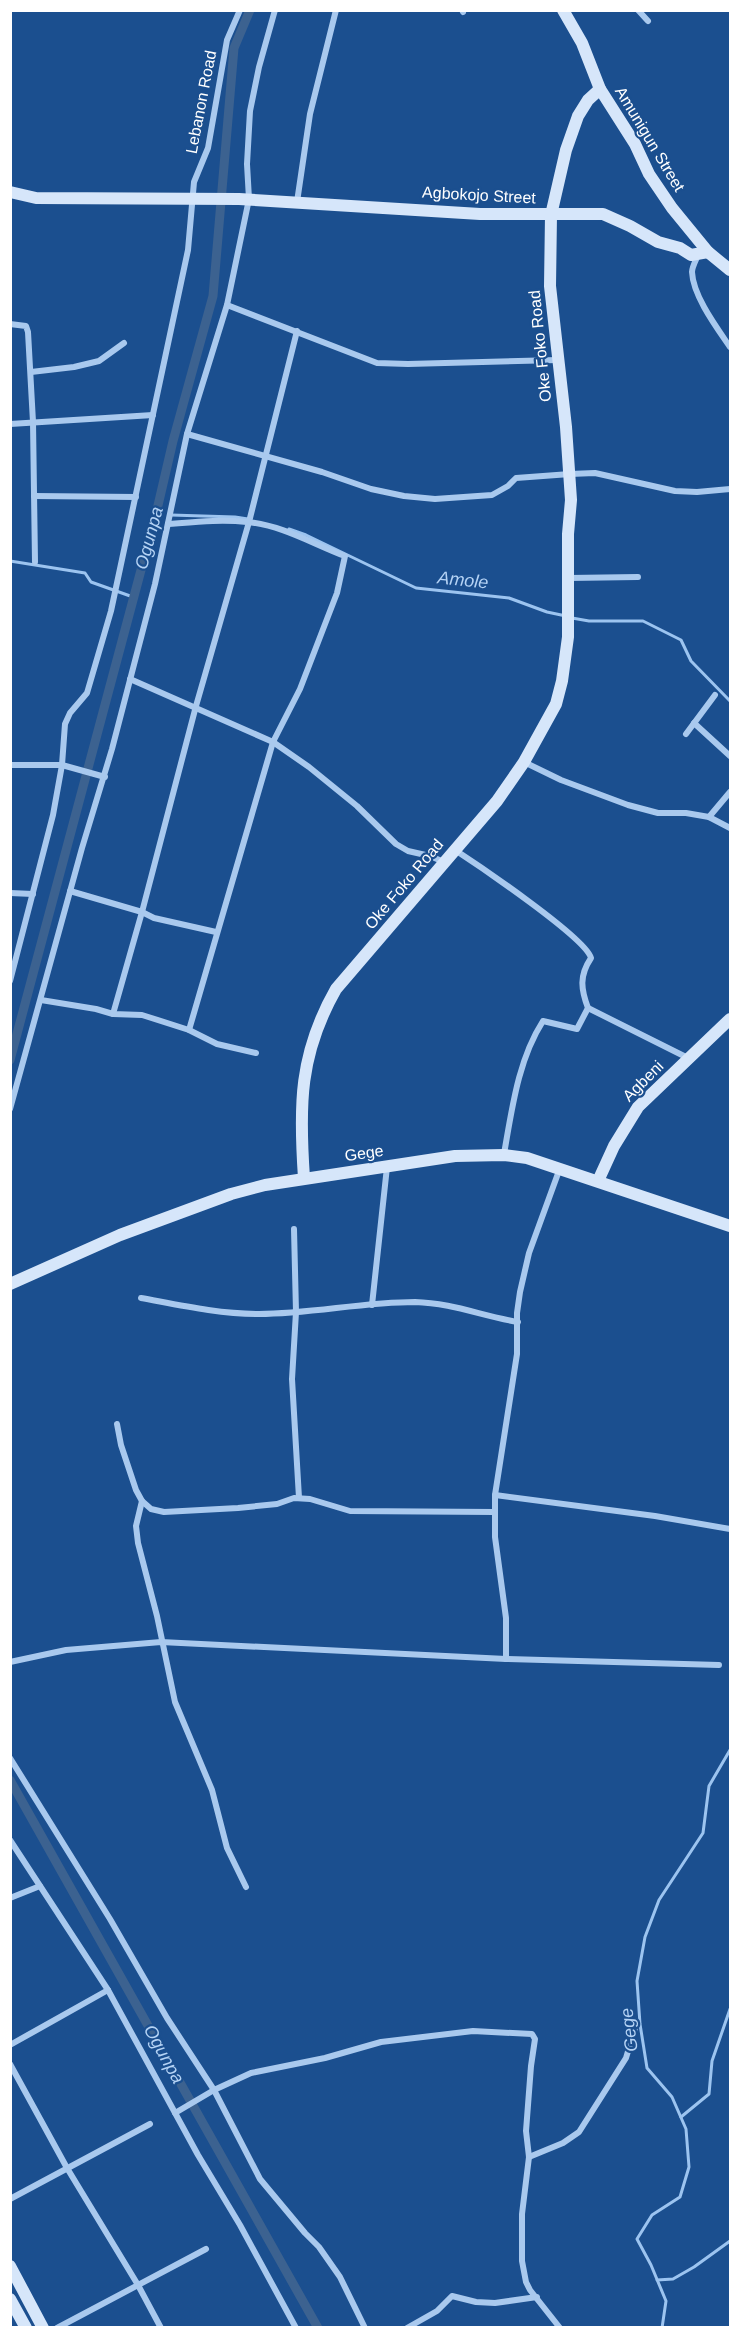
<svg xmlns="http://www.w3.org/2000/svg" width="741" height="2338" font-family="Helvetica,sans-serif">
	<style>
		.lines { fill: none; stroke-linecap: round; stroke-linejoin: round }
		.stream { stroke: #9cc4f0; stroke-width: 3 }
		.canal { stroke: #3c6290; stroke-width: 9 }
		.street { stroke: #a9c9ee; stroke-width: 6 }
		.secondary { stroke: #d6e6fa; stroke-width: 12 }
		.labels { text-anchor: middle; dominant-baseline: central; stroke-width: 4.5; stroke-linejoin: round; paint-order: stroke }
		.street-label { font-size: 16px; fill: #fff; stroke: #1b4f8f }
		.water-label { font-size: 18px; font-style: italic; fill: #b5d3f5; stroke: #1b4f8f }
	</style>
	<rect width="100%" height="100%" fill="#1b4f8f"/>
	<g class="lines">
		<!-- stream -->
		<g class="stream">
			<polyline points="171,515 235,517 248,519"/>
			<polyline points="289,529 306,535 416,588 509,598 547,612 566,616"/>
			<polyline points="10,561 85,573 91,582 133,597"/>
			<polyline points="572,618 589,621 643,621 681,640 691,661 730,701"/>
			<polyline points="681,2117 709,2094 712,2061 730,2009"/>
			<polyline points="657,2280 673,2279 694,2267 730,2241"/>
			<polyline points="662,2328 666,2301 651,2265 637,2239 652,2215 680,2197 689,2167 686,2129 672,2097 647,2068 640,2024 637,1981 645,1937 659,1900 703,1833 709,1786 730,1750"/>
		</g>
		<!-- canal -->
		<g class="canal">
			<polyline points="10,1060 156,514 173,441 213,296 234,48 250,10"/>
			<polyline points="10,1780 318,2328"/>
		</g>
		<!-- street -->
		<g class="street">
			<polyline points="462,10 463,12"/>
			<polyline points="638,10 648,21"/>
			<polyline points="297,202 310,114 336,10"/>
			<path d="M 698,255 C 696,260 692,267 692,272 C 693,296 717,328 730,347"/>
			<polyline points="227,305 377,363 408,364 558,360"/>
			<polyline points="10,324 26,326 28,332 33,422 35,562"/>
			<polyline points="31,372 74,367 99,361 124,343"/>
			<polyline points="10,424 153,415"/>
			<polyline points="187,434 322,472 371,489 404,496 435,499 492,495 508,486 516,478 570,474 595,473 675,491 697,492 730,489"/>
			<polyline points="34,496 136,497"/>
			<path d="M 168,524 C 194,522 221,519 247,522 C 282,525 313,544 345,556 L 337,593 L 300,689 L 273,742 L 189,1030"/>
			<polyline points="569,578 638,577"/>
			<polyline points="130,679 273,742 309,767 357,806 396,844 408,851 430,856 444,862"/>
			<polyline points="694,723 730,756"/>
			<polyline points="686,734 715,695"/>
			<polyline points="524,762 561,780 628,805 658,813 686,813 709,817 730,828"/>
			<polyline points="10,765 62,765 105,777"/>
			<polyline points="709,817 730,792"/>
			<path d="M 455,850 C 478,865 586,938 591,958 C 579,976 581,989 588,1008 L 577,1029 L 543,1021 C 518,1060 512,1109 504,1154"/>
			<polyline points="70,891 142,912 154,918 216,932"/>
			<polyline points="10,893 33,894"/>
			<polyline points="10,981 53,815 62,765 65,724 70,713 87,693 111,611 188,250 194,182 208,148 227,40 240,10"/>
			<polyline points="41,1000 96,1009 113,1014 142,1015 189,1030 217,1044 256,1053"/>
			<polyline points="588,1008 690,1059"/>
			<polyline points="113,1014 142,912 196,706 249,522 297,331"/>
			<polyline points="10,1109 82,848 112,749 155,584 187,434 227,305 249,199 247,164 250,111 259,67 275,10"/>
			<polyline points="294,1229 296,1312 292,1379 299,1498"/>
			<path d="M 141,1298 C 179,1305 219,1314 259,1314 C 311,1314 362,1302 415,1302 C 452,1303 482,1316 518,1322"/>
			<polyline points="372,1305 387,1167"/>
			<polyline points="117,1424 121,1445 136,1490 142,1501 151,1509 164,1512 238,1508 277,1504 294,1498 310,1499 350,1511 494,1512"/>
			<polyline points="495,1495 655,1516 730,1529"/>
			<polyline points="142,1501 136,1526 138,1543 157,1616 175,1702 212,1790 227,1848 246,1887"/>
			<polyline points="506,1659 506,1618 495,1537 495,1495 517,1354 517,1313 520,1292 529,1253 560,1168"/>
			<polyline points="10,1662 66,1650 161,1642 506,1659 719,1665"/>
			<polyline points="10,1758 110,1919 167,2018 214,2090 260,2179 305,2233 319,2247 340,2277 365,2328"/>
			<polyline points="10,1840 108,1990 198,2155 240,2225 296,2328"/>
			<polyline points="10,1898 40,1886"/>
			<polyline points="10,2045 108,1990"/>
			<polyline points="10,2064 67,2168 138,2285 161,2328"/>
			<polyline points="175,2113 214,2090 251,2073 325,2058 381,2042 473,2031 532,2034 535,2039 531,2066 526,2131 529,2157 522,2214 522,2261 526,2282 530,2290 560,2328"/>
			<polyline points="529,2157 563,2143 579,2132 626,2058 635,2028"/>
			<polyline points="10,2199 150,2124"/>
			<polyline points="57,2328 206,2249"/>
			<polyline points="407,2328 437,2311 452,2296 476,2302 495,2303 537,2297"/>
		</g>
		<!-- secondary -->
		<g class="secondary">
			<polyline points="563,10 582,43 600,89 635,144 649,174 672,208 708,252 730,270"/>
			<polyline points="10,192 36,198 239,199 480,214 603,214 630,226 658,242 680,248 691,255 708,252"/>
			<path d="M 304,1178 C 299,1106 299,1054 336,989 L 497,801 L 524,762 L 556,704 L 562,681 L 568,637 L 568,534 L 571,500 L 566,427 L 550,286 L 551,215 L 566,150 L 578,116 L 588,100 L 600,89"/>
			<polyline points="598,1181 614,1146 638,1107 730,1019"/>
			<polyline points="10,1284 120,1235 231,1194 265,1185 455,1156 504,1155 527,1158 730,1226"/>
			<polyline points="10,2266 43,2328"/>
			<polyline points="10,2299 26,2328"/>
		</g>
	</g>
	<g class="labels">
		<!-- street labels -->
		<g class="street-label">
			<text transform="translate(201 102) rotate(-79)">Lebanon Road</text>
			<text transform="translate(650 139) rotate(59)">Amunigun Street</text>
			<text transform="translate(479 195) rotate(3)">Agbokojo Street</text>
			<text transform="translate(540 346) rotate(-96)">Oke Foko Road</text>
			<text transform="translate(404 884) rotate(-50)">Oke Foko Road</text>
			<text transform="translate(643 1081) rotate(-45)">Agbeni</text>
			<text transform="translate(364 1153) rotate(-8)">Gege</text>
		</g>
		<!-- water labels -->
		<g class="water-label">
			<text transform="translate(149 538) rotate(-75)">Ogunpa</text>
			<text transform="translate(463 580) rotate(6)">Amole</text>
			<text transform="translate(629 2030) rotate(-97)">Gege</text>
			<text transform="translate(164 2054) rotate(61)">Ogunpa</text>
		</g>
	</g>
	<!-- border -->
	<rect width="741" height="2338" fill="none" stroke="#ffffff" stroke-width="24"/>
</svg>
